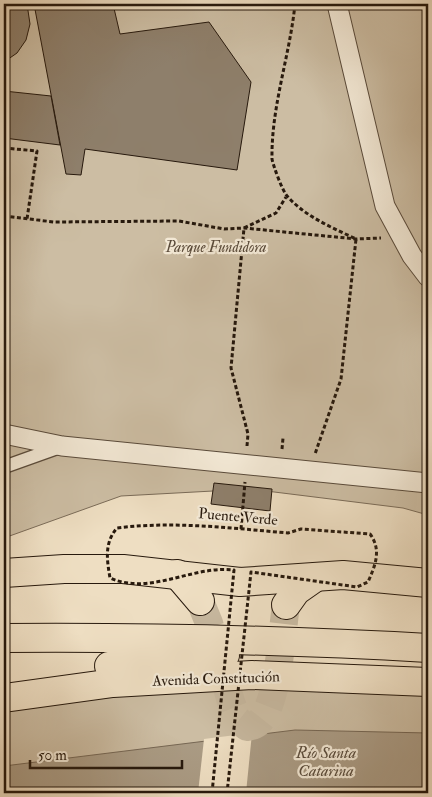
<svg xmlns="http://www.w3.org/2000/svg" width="432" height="797" font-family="'IM FELL Double Pica',serif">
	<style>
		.green { fill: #ccbda3; stroke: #7a6b58 }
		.water { fill: #aa9b84; stroke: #766754 }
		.pier { fill: #eedec2 }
		.building { fill: #8e7f6b; stroke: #27190d }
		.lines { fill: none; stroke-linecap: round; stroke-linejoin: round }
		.trunk-tunnel { stroke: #c6b79e; stroke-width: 28; stroke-dasharray: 28 14; stroke-linecap: butt }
		.service-casing { stroke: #594a3a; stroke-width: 15 }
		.pedestrian-casing { stroke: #594a3a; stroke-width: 21 }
		.trunk-casing { stroke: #27190d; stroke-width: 30 }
		.path { stroke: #27190d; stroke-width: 3; stroke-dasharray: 4 2.5; stroke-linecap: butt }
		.service { stroke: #f4ead7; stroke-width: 12 }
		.pedestrian { stroke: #f4ead7; stroke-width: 19 }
		.trunk { stroke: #eedec2; stroke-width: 28 }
		.path-bridge { stroke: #27190d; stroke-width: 3; stroke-dasharray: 4 2.5; stroke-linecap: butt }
		.labels { text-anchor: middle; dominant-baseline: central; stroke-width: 4.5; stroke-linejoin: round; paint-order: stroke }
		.park-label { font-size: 15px; font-style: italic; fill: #594a3a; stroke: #f4ead7 }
		.street-label { font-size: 15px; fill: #27190d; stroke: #f4ead7 }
		.water-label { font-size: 16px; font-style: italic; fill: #5b4d3d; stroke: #f4ead7 }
	</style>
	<rect width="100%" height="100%" fill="#eedec2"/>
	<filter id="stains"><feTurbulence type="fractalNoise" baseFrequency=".004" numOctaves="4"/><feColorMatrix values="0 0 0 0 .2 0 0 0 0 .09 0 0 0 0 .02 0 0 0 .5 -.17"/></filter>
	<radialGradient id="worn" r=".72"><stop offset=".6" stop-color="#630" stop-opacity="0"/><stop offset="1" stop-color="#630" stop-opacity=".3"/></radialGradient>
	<!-- green -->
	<g class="green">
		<polygon points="4,4 428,4 428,515 403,508 250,489 121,496 4,538"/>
		<polygon points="293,688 428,693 428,793 4,793 4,710 113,696 219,689"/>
	</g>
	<!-- water -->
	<polygon class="water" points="295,730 428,733 428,793 4,793 4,766"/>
	<!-- pier -->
	<polygon class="pier" points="252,733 246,793 198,793 204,739"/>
	<!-- building -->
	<g class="building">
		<polygon points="4,4 27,4 30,24 26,40 17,53 4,62"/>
		<polygon points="34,4 113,4 120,34 209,22 251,82 237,170 85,149 81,175 66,174"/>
		<polygon points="4,91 51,96 60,145 4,138"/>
		<polygon points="214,483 272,489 270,511 211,504"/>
	</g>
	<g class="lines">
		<!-- trunk-tunnel -->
		<path class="trunk-tunnel" d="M 200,601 L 209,623 L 231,702 L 238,720 L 247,727 C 252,726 257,725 261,720 C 278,701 282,632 286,605"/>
		<defs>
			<polyline id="service" points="4,467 60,447"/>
			<g id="pedestrian">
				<polyline points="337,4 385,206 412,256 428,277"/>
				<polyline points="4,434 62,446 428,483"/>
			</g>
			<g id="trunk">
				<polyline points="4,573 64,569 123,569 240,582 343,575 428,583"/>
				<polyline points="177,574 200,601"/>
				<polyline points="286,605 296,591 316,577"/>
				<path d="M 4,638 C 146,637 287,640 428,648"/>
				<polyline points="109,666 225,655"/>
				<polyline points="4,698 113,683 252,675 428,682"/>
			</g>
		</defs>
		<!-- service casing -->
		<use href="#service" class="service-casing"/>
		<!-- pedestrian casing -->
		<use href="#pedestrian" class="pedestrian-casing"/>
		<!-- trunk casing -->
		<use href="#trunk" class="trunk-casing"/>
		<!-- path -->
		<g class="path">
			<path d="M 295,4 C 290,55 271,107 272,159 C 273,165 283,193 288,197 C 306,217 333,228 356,239 L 341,379 L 315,454"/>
			<polyline points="4,148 37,151 27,219"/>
			<polyline points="4,216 54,222 179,221 224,229 244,228 356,239 381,238"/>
			<polyline points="247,446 248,434 231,368 244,228 276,213 286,197"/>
			<polyline points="282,449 283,438"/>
			<polyline points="241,529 245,482"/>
		</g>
		<!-- service -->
		<use href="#service" class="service"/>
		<!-- pedestrian -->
		<use href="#pedestrian" class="pedestrian"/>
		<!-- trunk -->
		<use href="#trunk" class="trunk"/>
		<!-- path-bridge -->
		<path class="path-bridge" d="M 212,793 L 234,570 C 192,565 151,596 110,578 C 107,560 104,543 117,528 C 174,521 230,528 288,533 L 301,529 L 370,534 C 382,550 375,566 368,582 L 357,587 L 251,572 L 227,793"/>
	</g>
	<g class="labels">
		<!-- park labels -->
		<g class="park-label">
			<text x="216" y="247">Parque Fundidora</text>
		</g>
		<!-- street labels -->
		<g class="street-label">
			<text transform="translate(238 517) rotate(5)">Puente Verde</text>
			<text transform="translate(216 679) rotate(-2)">Avenida Constitución</text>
		</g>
		<!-- water labels -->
		<g class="water-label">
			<text x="326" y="753">Río Santa<tspan x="326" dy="18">Catarina</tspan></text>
		</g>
	</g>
	<!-- margin -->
	<rect width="432" height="797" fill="none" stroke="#eedec2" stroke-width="20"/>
	<rect x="5" y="5" width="422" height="787" fill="none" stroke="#27190d" stroke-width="2.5"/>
	<rect x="10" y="10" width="412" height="777" fill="none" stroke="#27190d"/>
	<!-- scale -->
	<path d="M30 760v8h152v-8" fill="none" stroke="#27190d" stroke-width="2.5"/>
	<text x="38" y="760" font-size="15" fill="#27190d" stroke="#f4ead7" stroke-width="4" paint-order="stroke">50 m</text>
	<rect width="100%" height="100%" filter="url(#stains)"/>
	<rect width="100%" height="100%" fill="url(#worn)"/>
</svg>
